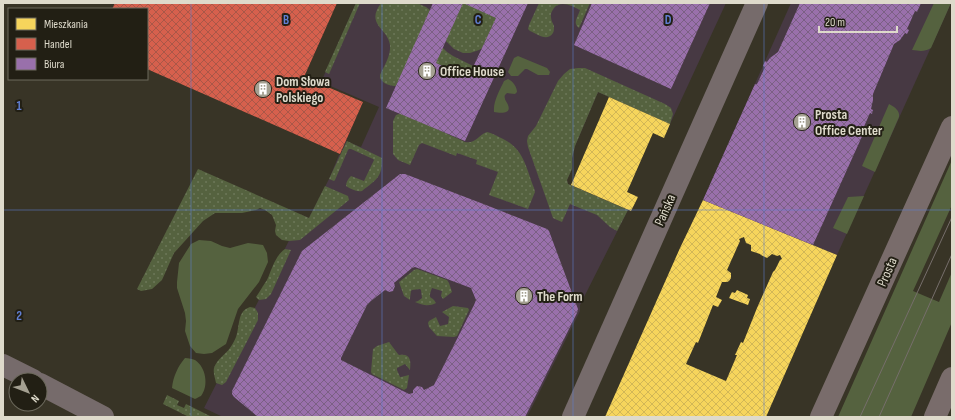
<svg xmlns="http://www.w3.org/2000/svg" width="955" height="420" font-family="'Sofia Sans Condensed',sans-serif">
	<style>
		.commercial { fill: #473943 }
		.grass { fill: #55623f }
		.park { fill: url(#park-dots) }
		.homes { fill: url(#homes-cross-hatch); fill-rule: evenodd }
		.shops { fill: url(#shops-cross-hatch) }
		.offices { fill: url(#offices-cross-hatch); fill-rule: evenodd }
		.lines { fill: none; stroke-linecap: round; stroke-linejoin: round }
		.minor { stroke: #766b6b; stroke-width: 22 }
		.secondary { stroke: #796c6b; stroke-width: 22 }
		.tram { stroke: #766e6b; stroke-width: 1 }
		.grid { fill: none; stroke: #617fd3; stroke-width: 1; stroke-opacity: 0.55 }
		.labels { text-anchor: middle; dominant-baseline: central; stroke-width: 4; stroke-linejoin: round; paint-order: stroke }
		.poi-label { font-size: 14px; font-weight: bold; fill: #dedacb; stroke: #221f14; text-anchor: start }
		.street-label { font-size: 14px; fill: #dedacb; stroke: #221f14 }
		.grid-label { font-size: 13px; text-anchor: middle; font-weight: bold; fill: #617fd3; stroke: #221f14; stroke-width: 4; stroke-linejoin: round; paint-order: stroke }
	</style>
	<defs>
		<pattern id="park-dots" width="8" height="8" patternUnits="userSpaceOnUse"><rect width="8" height="8" fill="#55623f"/><path d="M2 2h.1M6 6h.1" fill="none" stroke="#6d7859" stroke-width="1.8" stroke-linecap="round"/></pattern>
		<pattern id="homes-cross-hatch" width="8" height="8" patternUnits="userSpaceOnUse"><rect width="8" height="8" fill="#f6d55c"/><path d="M0 0l8 8M0 8l8-8" fill="none" stroke="#d2b756"/></pattern>
		<pattern id="shops-cross-hatch" width="8" height="8" patternUnits="userSpaceOnUse"><rect width="8" height="8" fill="#d6604d"/><path d="M0 0l8 8M0 8l8-8" fill="none" stroke="#aa5748"/></pattern>
		<pattern id="offices-cross-hatch" width="8" height="8" patternUnits="userSpaceOnUse"><rect width="8" height="8" fill="#9970ab"/><path d="M0 0l8 8M0 8l8-8" fill="none" stroke="#7b6084"/></pattern>
	</defs>
	<rect width="100%" height="100%" fill="#383426"/>
	<!-- commercial -->
	<g class="commercial">
		<polygon points="356,3 726,3 670,124 598,92 575,146 572,158 572,169 567,180 568,184 628,210 580,305 580,311 527,417 223,417 204,408 302,215 309,218 329,179 339,155 340,155 346,141 361,147 379,107 321,82"/>
		<polygon points="791,3 951,3 837,255 703,200"/>
	</g>
	<!-- grass -->
	<g class="grass">
		<path d="M 934,3 L 951,3 L 931,48 C 924,52 920,51 912,50 Z"/>
		<polygon points="518,56 547,68 550,72 549,75 538,75 527,69 525,69 518,76 511,76 508,72 514,58"/>
		<path d="M 508,79 C 513,81 517,87 517,92 L 515,94 L 507,93 C 505,95 504,95 505,99 C 505,100 508,104 508,105 C 512,115 499,113 494,112 C 493,101 500,90 504,81 Z"/>
		<path d="M 889,104 C 895,107 900,111 899,117 L 875,172 L 862,166 Z"/>
		<polygon points="952,160 952,205 913,291 939,302 952,272 952,322 911,417 838,417"/>
		<polygon points="864,196 847,234 833,228 848,197"/>
		<polygon points="199,240 211,241 222,246 230,248 248,243 263,245 267,253 268,262 259,282 238,309 226,344 212,353 204,354 196,353 190,346 185,331 186,321 185,313 177,288 177,282 179,263 191,244"/>
		<path d="M 185,358 C 189,358 192,359 195,360 C 206,367 209,386 201,396 C 200,396 196,399 195,399 L 172,388 C 173,377 178,366 185,358 Z"/>
	</g>
	<!-- park -->
	<g class="park">
		<polygon points="356,3 360,3 329,74 325,72"/>
		<path d="M 381,3 L 417,3 L 426,7 L 431,11 L 396,86 C 390,86 383,84 380,78 L 380,75 C 384,66 391,56 390,45 C 388,28 365,25 381,3 Z"/>
		<polygon points="432,3 495,3 500,7 488,45 479,50 470,53 463,53 454,49 445,40 435,6"/>
		<path d="M 539,3 L 590,3 L 579,28 C 572,23 578,17 580,10 C 572,6 561,0 554,8 C 552,11 550,14 551,17 C 551,21 553,23 554,26 C 554,29 554,31 553,33 C 547,42 537,34 530,31 L 528,29 L 529,25 Z"/>
		<polygon points="435,40 447,52 453,56 473,66 473,67 466,88 418,56"/>
		<polygon points="578,68 585,68 665,104 671,108 673,114 670,124 598,92 575,146 572,158 572,169 567,180 568,184 628,210 617,231 610,227 597,215 570,204 562,222 555,219 553,218 528,147 527,141 528,136 536,126 558,81 564,74 570,69"/>
		<path d="M 399,114 L 404,114 L 465,142 C 476,144 478,135 487,132 C 492,133 495,135 499,137 C 524,148 525,165 534,188 L 535,192 L 528,209 L 489,195 L 498,172 L 476,164 L 477,160 L 457,153 L 456,156 L 422,143 L 419,145 L 410,165 L 398,160 L 393,154 L 393,121 L 396,115 Z"/>
		<path d="M 347,141 L 382,158 C 382,178 377,179 362,191 C 356,192 351,189 346,186 C 346,182 348,179 351,176 L 364,181 L 374,160 L 373,159 L 351,149 L 349,149 L 348,150 L 335,180 L 334,181 L 329,179 Z"/>
		<polygon points="198,169 309,218 325,186 348,196 349,200 300,240 289,241 282,240 276,235 275,231 276,225 272,215 265,210 260,208 256,210 242,213 215,213 203,221 174,253 162,280 152,289 141,291 137,289"/>
		<path d="M 285,249 L 291,250 L 271,294 L 266,299 L 259,300 L 256,297 C 260,291 263,286 267,280 C 272,269 275,256 285,249 Z"/>
		<path d="M 417,269 L 447,280 L 449,283 L 452,292 L 443,299 L 441,296 L 442,291 L 432,288 C 427,301 432,295 436,303 C 429,307 422,305 415,302 L 418,301 L 422,298 L 421,290 L 420,289 L 412,290 L 411,291 L 410,298 L 410,300 L 404,296 L 399,282 L 414,270 Z"/>
		<polygon points="453,306 468,308 469,310 457,336 454,337 437,336 429,327 428,323 429,321 436,317 440,326 448,324 449,317 442,312"/>
		<path d="M 250,307 L 255,308 L 258,313 L 258,320 L 226,382 L 222,385 L 216,383 C 215,378 213,373 214,368 C 217,359 225,355 230,348 C 232,345 235,340 236,337 C 240,326 237,311 250,307 Z"/>
		<path d="M 389,342 L 398,354 L 399,355 C 411,353 411,361 410,370 L 405,364 L 397,368 L 397,370 L 400,377 L 401,377 L 409,375 L 407,388 L 404,390 L 372,374 L 371,372 L 373,349 L 377,346 Z"/>
		<polygon points="167,395 179,401 177,405 184,408 186,404 212,417 189,417 163,404"/>
	</g>
	<!-- homes -->
	<g class="homes">
		<polygon points="609,97 670,124 664,138 653,133 627,192 638,197 631,211 571,185"/>
		<path d="M 703,200 L 837,255 L 766,417 L 605,417 L 680,248 ZM 744,237 L 746,243 L 751,245 L 751,251 L 760,254 L 761,255 L 767,258 L 772,254 L 777,256 L 780,255 L 782,259 L 780,260 L 775,270 L 773,272 L 757,308 L 743,343 L 741,342 L 735,355 L 737,355 L 726,381 L 686,364 L 696,342 L 698,343 L 713,305 L 718,307 L 722,300 L 716,297 L 722,282 L 727,282 L 729,281 L 731,278 L 731,273 L 727,270 L 740,241 L 739,239 Z"/>
		<polygon points="737,290 748,295 747,298 750,299 748,305 729,298 732,292 735,293"/>
	</g>
	<!-- shops -->
	<polygon class="shops" points="115,3 337,3 304,77 363,102 340,154 147,69 147,9 112,9"/>
	<!-- offices -->
	<g class="offices">
		<path d="M 433,3 L 528,3 L 465,141 L 386,108 ZM 463,3 L 496,18 L 468,78 L 436,63 Z"/>
		<polygon points="592,3 710,3 671,89 574,45"/>
		<polygon points="800,3 921,3 917,12 915,11 907,29 909,30 907,34 905,33 900,40 894,44 873,94 873,100 871,109 873,110 872,114 870,113 862,131 864,132 813,245 703,200 755,84 757,84 765,67 763,66 765,61 767,62 770,58 778,52"/>
		<path d="M 400,174 L 405,174 L 486,205 L 547,229 L 549,231 L 578,309 L 577,313 L 525,417 L 258,417 L 234,397 L 232,394 L 232,391 L 302,251 ZM 415,267 L 471,288 L 476,300 L 474,305 L 434,385 L 424,390 L 422,387 L 417,386 L 413,390 L 413,393 L 409,394 L 341,360 L 341,358 L 367,305 L 371,301 L 385,290 L 389,292 L 393,291 L 395,286 L 394,283 L 412,268 Z"/>
	</g>
	<g class="lines">
		<!-- minor -->
		<g class="minor">
			<polyline points="3,365 33,380"/>
			<polyline points="40,384 103,417"/>
			<polyline points="573,417 757,3"/>
		</g>
		<!-- secondary -->
		<g class="secondary">
			<polyline points="821,417 952,127"/>
			<polyline points="935,417 952,378"/>
		</g>
		<!-- tram -->
		<g class="tram">
			<polyline points="860,417 952,217"/>
			<polyline points="879,417 952,254"/>
		</g>
	</g>
	<!-- grid -->
	<path class="grid" d="M 191,3 L 191,417M 382,3 L 382,417M 573,3 L 573,417M 764,3 L 764,417M 3,210 L 952,210"/>
	<!-- icons -->
	<defs>
		<symbol id="building-disc" viewBox="-11 -11 22 22"><circle r="9.5" fill="#a4a091" stroke="#221f14"/><path d="M-4-6H4V6H1V3H-1V6H-4ZM-2.5-4.3h1.7v1.8h-1.7ZM.8-4.3h1.7v1.8H.8ZM-2.5-1h1.7V.8h-1.7ZM.8-1h1.7V.8H.8Z" fill="#fff"/></symbol>
	</defs>
	<g fill-rule="evenodd">
		<use href="#building-disc" x="417" y="61" width="20" height="20"/>
		<use href="#building-disc" x="253" y="79" width="20" height="20"/>
		<use href="#building-disc" x="792" y="112" width="20" height="20"/>
		<use href="#building-disc" x="514" y="286" width="20" height="20"/>
	</g>
	<g class="labels">
		<!-- poi labels -->
		<g class="poi-label">
			<text x="440" y="71">Office House</text>
			<text x="276" y="81">Dom Słowa<tspan x="276" dy="16">Polskiego</tspan></text>
			<text x="815" y="114">Prosta<tspan x="815" dy="16">Office Center</tspan></text>
			<text x="537" y="296">The Form</text>
		</g>
		<!-- street labels -->
		<g class="street-label">
			<text transform="translate(665 210) rotate(-66)">Pańska</text>
			<text transform="translate(887 272) rotate(-66)">Prosta</text>
		</g>
	</g>
	<g class="grid-label">
		<text x="286" y="24">B</text>
		<text x="478" y="24">C</text>
		<text x="668" y="24">D</text>
		<text x="19" y="110">1</text>
		<text x="19" y="320">2</text>
	</g>
	<!-- border -->
	<rect width="955" height="420" fill="none" stroke="#dedacb" stroke-width="8"/>
	<!-- legend -->
	<rect x="8" y="8" width="140" height="72" fill="#221f14" stroke="#6d6a5d"/>
	<rect x="16" y="18" width="20" height="12" fill="#f6d55c" stroke="#6d6a5d"/>
	<text x="44" y="28" font-size="12" fill="#dedacb">Mieszkania</text>
	<rect x="16" y="38" width="20" height="12" fill="#d6604d" stroke="#6d6a5d"/>
	<text x="44" y="48" font-size="12" fill="#dedacb">Handel</text>
	<rect x="16" y="58" width="20" height="12" fill="#9970ab" stroke="#6d6a5d"/>
	<text x="44" y="68" font-size="12" fill="#dedacb">Biura</text>
	<!-- north arrow -->
	<g transform="translate(28 392) rotate(133)"><circle r="19" fill="#221f14" stroke="#6d6a5d"/>
	<path d="M0-3L7 15L0 10L-7 15Z" fill="#a4a091"/>
	<text y="-6" font-size="11" font-weight="bold" text-anchor="middle" fill="#dedacb">N</text>
	</g>
	<!-- scale -->
	<path d="M819 26v6h78v-6" fill="none" stroke="#dedacb" stroke-width="2"/>
	<text x="825" y="26" font-size="12" fill="#dedacb" stroke="#221f14" stroke-width="3" paint-order="stroke">20 m</text>
</svg>
